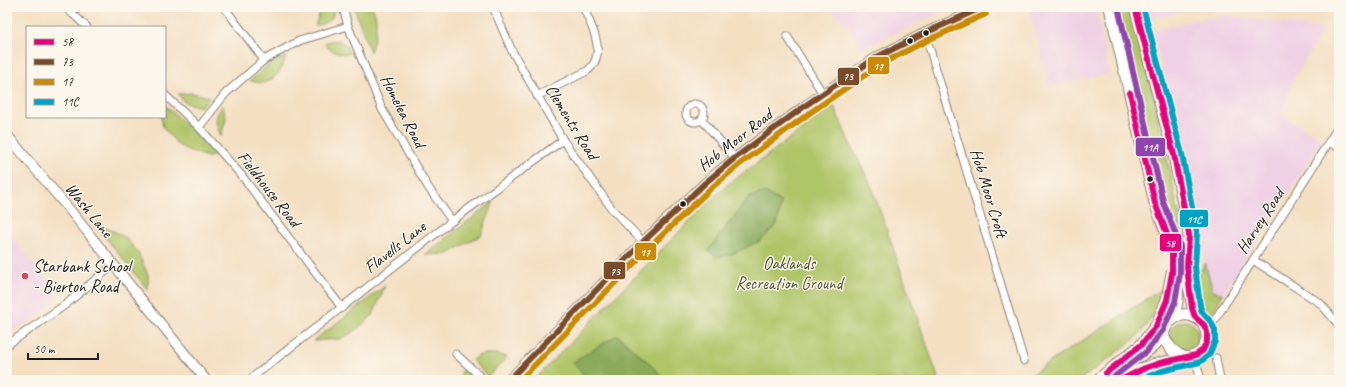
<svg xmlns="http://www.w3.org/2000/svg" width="1346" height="387" font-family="Caveat,sans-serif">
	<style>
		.built { fill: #f0d0e4 }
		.green { fill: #b0c468; stroke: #667042 }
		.forest { fill: #8caa5c; stroke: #54633c }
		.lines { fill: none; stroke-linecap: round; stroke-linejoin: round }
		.minor-casing { stroke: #887e70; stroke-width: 9 }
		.tertiary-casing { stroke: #887e70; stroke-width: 11 }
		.primary-casing { stroke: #887e70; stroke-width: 13 }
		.minor { stroke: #fff; stroke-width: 7 }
		.tertiary { stroke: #fff; stroke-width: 9 }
		.primary { stroke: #fff; stroke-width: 11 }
		.bus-1-casing { stroke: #fbf7ec; stroke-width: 9 }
		.bus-2-casing { stroke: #fbf7ec; stroke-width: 9 }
		.bus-3-casing { stroke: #fbf7ec; stroke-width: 9 }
		.bus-4-casing { stroke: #fbf7ec; stroke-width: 9 }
		.bus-5-casing { stroke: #fbf7ec; stroke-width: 9 }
		.bus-1 { stroke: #e5007d; stroke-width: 6 }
		.bus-2 { stroke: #7a4b2a; stroke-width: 6 }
		.bus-3 { stroke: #cb8a06; stroke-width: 6 }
		.bus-4 { stroke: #01a2c5; stroke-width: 6 }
		.bus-5 { stroke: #8e44ad; stroke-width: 6 }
		.bus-dot { fill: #1c1c1c; stroke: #fbf7ec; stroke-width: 1.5 }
		.poi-dot { fill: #d1495b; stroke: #fbf7ec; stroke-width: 1.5 }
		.labels { text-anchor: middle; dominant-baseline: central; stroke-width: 3; stroke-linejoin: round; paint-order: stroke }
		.street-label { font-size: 17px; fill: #1c1c1c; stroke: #fbf7ec }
		.park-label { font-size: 17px; fill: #505737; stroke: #fbf7ec }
		.poi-label { font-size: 17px; fill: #1c1c1c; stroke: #fbf7ec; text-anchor: start }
		.line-badge { stroke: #fbf7ec; stroke-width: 1.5 }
		.badge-label { font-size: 11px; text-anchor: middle; font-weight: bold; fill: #fff }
	</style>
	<rect width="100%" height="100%" fill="#fbf7ec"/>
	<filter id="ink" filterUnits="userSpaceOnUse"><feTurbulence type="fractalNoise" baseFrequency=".025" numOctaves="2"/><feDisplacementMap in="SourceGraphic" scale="8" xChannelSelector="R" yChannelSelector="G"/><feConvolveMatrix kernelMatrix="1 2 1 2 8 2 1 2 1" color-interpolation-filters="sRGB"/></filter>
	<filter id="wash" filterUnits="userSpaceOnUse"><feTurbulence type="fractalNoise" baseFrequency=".012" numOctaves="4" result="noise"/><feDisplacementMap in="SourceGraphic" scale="16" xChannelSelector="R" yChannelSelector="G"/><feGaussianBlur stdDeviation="0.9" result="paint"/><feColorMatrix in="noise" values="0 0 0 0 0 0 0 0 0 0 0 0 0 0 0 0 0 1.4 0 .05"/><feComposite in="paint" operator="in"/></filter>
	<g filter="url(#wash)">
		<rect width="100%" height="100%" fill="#f4dfc3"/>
		<!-- built -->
		<g class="built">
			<polygon points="829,7 951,7 863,48 845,22"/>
			<polygon points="1028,7 1095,7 1110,73 1048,87 1040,48"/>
			<polygon points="1148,7 1192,7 1193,9 1151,18"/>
			<polygon points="1227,15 1324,29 1296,74 1281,114 1322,140 1223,294 1213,292 1209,280 1205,263 1202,231 1194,187 1152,30 1197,20"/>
			<polygon points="7,231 60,296 34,318 7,334"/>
			<polygon points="1178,372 1189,376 1192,380 1149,380 1165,373"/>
		</g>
		<!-- green -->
		<g class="green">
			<path d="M 323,7 L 333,7 C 336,20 326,23 315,26 L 318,17 Z"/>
			<path d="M 354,7 L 372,7 C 380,21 375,37 370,52 Z"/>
			<polygon points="1117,7 1131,7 1155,104 1179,214 1183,254 1179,255 1162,199"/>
			<path d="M 339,40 L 345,44 L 350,54 C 339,54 332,52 324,44 L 328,41 Z"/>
			<path d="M 286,56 C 283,68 277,80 262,83 C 259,83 253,81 250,81 L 267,66 Z"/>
			<polygon points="193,93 210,97 201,107 184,102 178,94"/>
			<polygon points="165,105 193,131 216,155 208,157 192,152 178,145 163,127 161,117 165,117"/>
			<path d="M 223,105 L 226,119 L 221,136 C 214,120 214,119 223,105 Z"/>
			<polygon points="834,106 851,146 871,185 939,380 534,380 671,240 727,185"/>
			<polygon points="494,201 481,235 448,254 425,255"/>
			<polygon points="97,227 110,229 126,238 138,253 148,275 148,290"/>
			<polygon points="1205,263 1213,291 1223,294 1210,317 1203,310 1196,293 1196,280"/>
			<polygon points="385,286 373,315 355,331 340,339 313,341"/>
			<polygon points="1162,289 1155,311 1147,325 1136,338 1080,380 1024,380 1042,367"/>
			<circle cx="1184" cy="335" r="14"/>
			<polygon points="485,354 497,354 507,357 488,377 472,360 479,355"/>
			<polygon points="465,367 476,380 460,380 462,370"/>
		</g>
		<!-- forest -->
		<g class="forest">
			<polygon points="765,192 781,202 777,225 760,241 732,254 717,257 708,251 748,198"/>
			<polygon points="617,335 649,363 665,380 590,380 572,363"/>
		</g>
	</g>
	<g filter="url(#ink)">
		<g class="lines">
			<defs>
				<g id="minor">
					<polyline points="65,7 87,27"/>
					<polyline points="224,7 264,60"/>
					<polyline points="343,7 348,26 382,109 428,187 452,221"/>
					<polyline points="493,7 512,51 563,140 612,209 643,242"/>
					<polyline points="925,33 1024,361"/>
					<polyline points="787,36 823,94"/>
					<polyline points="165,95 199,127 242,176 342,308"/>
					<path d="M 537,96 L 587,71 C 608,55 592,26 583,7"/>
					<circle cx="695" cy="113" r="9"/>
					<polyline points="702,120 735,158"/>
					<polyline points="199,127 226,93 264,60 299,41 348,26"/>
					<polyline points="1329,142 1339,148"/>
					<polyline points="1253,260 1320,303 1339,325"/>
					<polyline points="1207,332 1339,126"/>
					<polyline points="7,345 65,305 113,265"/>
					<polyline points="456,354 484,380"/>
					<polyline points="1190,357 1196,362 1201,380"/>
					<polyline points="1216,358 1220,380"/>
					<polyline points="249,380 452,221 563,140"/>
				</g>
				<g id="tertiary">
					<polyline points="7,135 73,214 206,380"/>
					<polyline points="509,380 643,242 705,183 735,158 806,105 877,57 925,33 983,7"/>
				</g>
				<g id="primary">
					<polyline points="1110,7 1155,203 1176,258 1178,275 1177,301 1174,317"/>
					<polyline points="1135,7 1174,155 1189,235 1187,267 1188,282 1195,317"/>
					<path d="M 1122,366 C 1139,357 1151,351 1163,335"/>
					<polyline points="1100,378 1141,345 1156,326 1167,300 1172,273"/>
					<path d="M 1121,380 C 1133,373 1146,366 1160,363 C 1170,360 1188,360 1196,355 C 1205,351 1210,337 1205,328 C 1196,307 1167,312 1163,335 C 1167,346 1174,354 1186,358"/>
				</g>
			</defs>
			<!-- minor casing -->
			<use href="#minor" class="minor-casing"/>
			<!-- tertiary casing -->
			<use href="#tertiary" class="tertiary-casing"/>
			<!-- primary casing -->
			<use href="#primary" class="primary-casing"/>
			<!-- minor -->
			<use href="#minor" class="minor"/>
			<!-- tertiary -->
			<use href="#tertiary" class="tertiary"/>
			<!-- primary -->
			<use href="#primary" class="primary"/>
			<defs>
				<g id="bus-1">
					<polyline points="1106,373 1141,345 1156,326 1167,300 1172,273 1172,247 1155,203 1130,93"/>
					<polyline points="1121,380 1145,368 1160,363 1196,355 1203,350 1207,341 1207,332 1204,325 1195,317 1192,308 1187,267 1189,235 1174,155 1135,7"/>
				</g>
				<polyline id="bus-2" points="509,380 643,242 705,183 735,158 806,105 877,57 925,33 983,7"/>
				<polyline id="bus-3" points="520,380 649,248 710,189 740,164 811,112 881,64 928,40 986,14"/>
				<polyline id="bus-4" points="1139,380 1162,371 1200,362 1209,355 1215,341 1215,330 1211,322 1202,312 1200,306 1195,267 1197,234 1182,154 1143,7"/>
				<polyline id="bus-5" points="1110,380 1147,351 1163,330 1175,302 1180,273 1180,246 1163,201 1118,7"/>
			</defs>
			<!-- bus-1 casing -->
			<use href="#bus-1" class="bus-1-casing"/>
			<!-- bus-2 casing -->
			<use href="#bus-2" class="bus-2-casing"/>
			<!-- bus-3 casing -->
			<use href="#bus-3" class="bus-3-casing"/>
			<!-- bus-4 casing -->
			<use href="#bus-4" class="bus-4-casing"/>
			<!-- bus-5 casing -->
			<use href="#bus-5" class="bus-5-casing"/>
			<!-- bus-1 -->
			<use href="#bus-1" class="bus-1"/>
			<!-- bus-2 -->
			<use href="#bus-2" class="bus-2"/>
			<!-- bus-3 -->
			<use href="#bus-3" class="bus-3"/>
			<!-- bus-4 -->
			<use href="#bus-4" class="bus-4"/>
			<!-- bus-5 -->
			<use href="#bus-5" class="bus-5"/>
		</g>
	</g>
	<!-- markers -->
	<g class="bus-dot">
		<circle cx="926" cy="33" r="3.5"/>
		<circle cx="910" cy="41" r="3.5"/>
		<circle cx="1150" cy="179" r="3.5"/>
		<circle cx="683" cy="204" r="3.5"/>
	</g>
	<circle class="poi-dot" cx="25" cy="276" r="4"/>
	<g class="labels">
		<!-- street labels -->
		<g class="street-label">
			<text transform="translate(403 111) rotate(63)">Homelea Road</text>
			<text transform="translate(572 122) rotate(58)">Clements Road</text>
			<text transform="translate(735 140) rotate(-38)">Hob Moor Road</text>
			<text transform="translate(269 189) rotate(52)">Fieldhouse Road</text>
			<text transform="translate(989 193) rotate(73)">Hob Moor Croft</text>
			<text transform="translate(89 210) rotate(51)">Wash Lane</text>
			<text transform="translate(1260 221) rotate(-57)">Harvey Road</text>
			<text transform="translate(395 247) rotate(-38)">Flavells Lane</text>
		</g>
		<!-- park labels -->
		<g class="park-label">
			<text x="789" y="263">Oaklands<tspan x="789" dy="20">Recreation Ground</tspan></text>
		</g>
		<!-- poi labels -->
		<g class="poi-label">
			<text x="33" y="266">Starbank School<tspan x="33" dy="20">- Bierton Road</tspan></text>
		</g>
	</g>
	<g class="line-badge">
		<rect x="867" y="56" width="23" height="19" rx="4" fill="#cb8a06"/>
		<rect x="837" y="67" width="23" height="19" rx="4" fill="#7a4b2a"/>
		<rect x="1135" y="137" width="31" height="20" rx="4" fill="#8e44ad"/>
		<rect x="1179" y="209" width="30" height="19" rx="4" fill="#01a2c5"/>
		<rect x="1159" y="233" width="23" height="19" rx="4" fill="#e5007d"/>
		<rect x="634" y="242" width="23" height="19" rx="4" fill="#cb8a06"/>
		<rect x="603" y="261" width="23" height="19" rx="4" fill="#7a4b2a"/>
	</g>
	<g class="badge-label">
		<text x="878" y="70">17</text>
		<text x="848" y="80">73</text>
		<text x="1150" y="151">11A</text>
		<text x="1194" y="223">11C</text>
		<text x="1170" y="247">58</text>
		<text x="645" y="256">17</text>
		<text x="615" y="275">73</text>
	</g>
	<!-- margin -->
	<rect width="1346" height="387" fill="none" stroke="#fbf7ec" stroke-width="24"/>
	<!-- legend -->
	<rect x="26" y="26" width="140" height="92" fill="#fbf7ec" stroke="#a29f99"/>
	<rect x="34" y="39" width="20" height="6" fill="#e5007d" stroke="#a29f99"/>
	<text x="62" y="46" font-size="12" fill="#1c1c1c">58</text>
	<rect x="34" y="59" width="20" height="6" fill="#7a4b2a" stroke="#a29f99"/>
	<text x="62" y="66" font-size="12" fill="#1c1c1c">73</text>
	<rect x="34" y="79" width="20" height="6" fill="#cb8a06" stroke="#a29f99"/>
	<text x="62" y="86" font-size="12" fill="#1c1c1c">17</text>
	<rect x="34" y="99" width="20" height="6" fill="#01a2c5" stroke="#a29f99"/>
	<text x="62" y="106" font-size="12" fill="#1c1c1c">11C</text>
	<!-- scale -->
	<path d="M28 353v6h70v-6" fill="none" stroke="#1c1c1c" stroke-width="2"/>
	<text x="34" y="353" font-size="12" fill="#1c1c1c" stroke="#fbf7ec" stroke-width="3" paint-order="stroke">50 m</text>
</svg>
